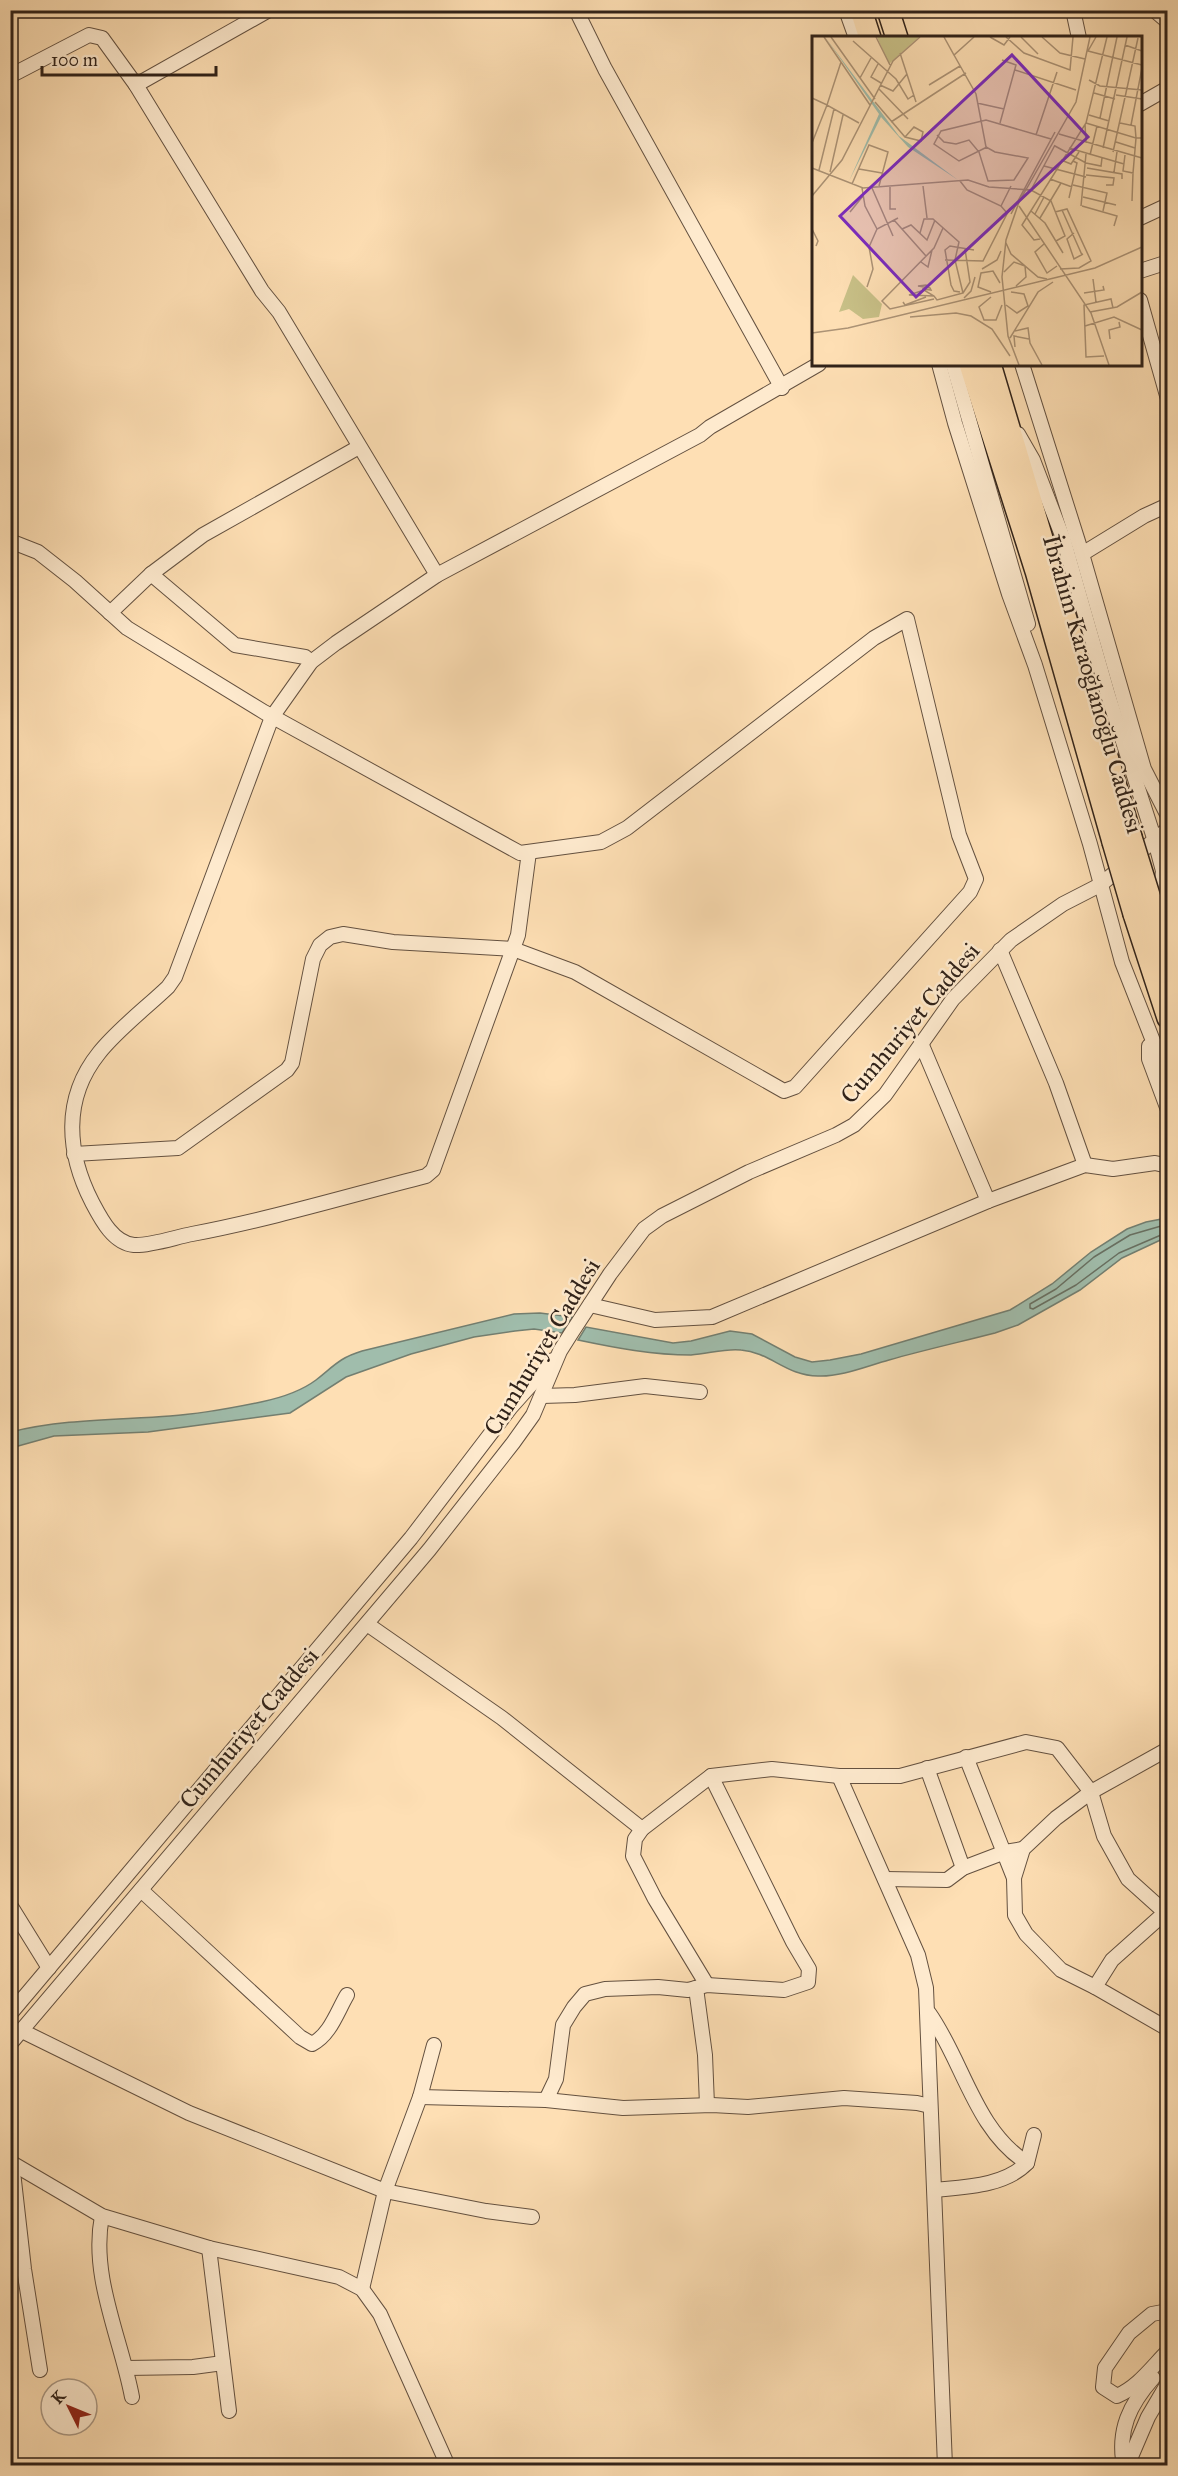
<svg xmlns="http://www.w3.org/2000/svg" width="1178" height="2476" font-family="'IM FELL Great Primer',serif">
	<style>
		.water { fill: #a0bdac; stroke: #737f71; stroke-width: 1.5 }
		.lines { fill: none; stroke-linecap: round; stroke-linejoin: round }
		.shore { stroke: #687062; stroke-width: 1.5 }
		.minor-casing { stroke: #645140; stroke-width: 16 }
		.highway-casing { stroke: #302219; stroke-width: 24 }
		.minor { stroke: #feeace; stroke-width: 14 }
		.highway { stroke: #fedfb4; stroke-width: 21 }
		.highway-bridge-casing { stroke: #302219; stroke-width: 24; stroke-linecap: butt }
		.highway-bridge { stroke: #fedfb4; stroke-width: 21 }
		.labels { text-anchor: middle; dominant-baseline: central; stroke-width: 5; stroke-linejoin: round; paint-order: stroke }
		.street-label { font-size: 24px; fill: #302219; stroke: #feeace }
		.inset-road { fill: none; stroke: #ac9376; stroke-width: 1.5 }
		.view { fill: #7b2cbf; fill-opacity: 0.15; stroke: #7b2cbf; stroke-width: 3 }
		.inset-edge { fill: none; stroke: #302219; stroke-width: 3 }
	</style>
	<rect width="100%" height="100%" fill="#fedfb4"/>
	<filter id="stains"><feTurbulence type="fractalNoise" baseFrequency=".00333" numOctaves="4"/><feColorMatrix values="0 0 0 0 .2 0 0 0 0 .09 0 0 0 0 .02 0 0 0 .5 -.17"/></filter>
	<radialGradient id="worn" r=".72"><stop offset=".6" stop-color="#630" stop-opacity="0"/><stop offset="1" stop-color="#630" stop-opacity=".3"/></radialGradient>
	<!-- water -->
	<g class="water">
		<path d="M 1167,1218 L 1167,1237 L 1122,1258 L 1080,1290 L 1018,1325 L 995,1333 C 960,1342 924,1350 889,1360 C 867,1366 841,1377 818,1376 C 786,1376 770,1352 741,1350 C 725,1348 708,1354 691,1355 C 653,1355 616,1348 578,1340 L 586,1327 L 673,1343 L 691,1341 L 730,1331 L 752,1334 L 795,1357 L 812,1362 L 830,1360 L 861,1354 L 1010,1310 L 1052,1284 L 1091,1252 L 1127,1229 L 1146,1222 Z"/>
		<path d="M 540,1313 L 572,1317 L 562,1333 L 534,1329 L 515,1331 L 474,1337 L 411,1354 L 346,1377 L 290,1413 L 148,1432 L 54,1436 L 11,1448 L 11,1432 C 63,1419 116,1420 170,1416 C 200,1414 232,1408 261,1402 C 280,1398 300,1392 316,1380 C 334,1366 339,1358 362,1351 L 514,1314 Z"/>
	</g>
	<g class="lines">
		<!-- shore -->
		<polyline class="shore" points="1168,1224 1130,1235 1094,1257 1056,1289 1030,1304 1030,1308 1033,1309 1076,1285 1119,1253 1168,1232"/>
		<defs>
			<g id="minor">
				<polyline points="576,10 605,69 782,388"/>
				<polyline points="846,10 856,38"/>
				<polyline points="1073,10 1079,38"/>
				<polyline points="1154,10 1168,22"/>
				<polyline points="10,76 89,35 102,38 136,85 262,291 279,312 437,575"/>
				<polyline points="136,85 269,10"/>
				<polyline points="1140,104 1168,88"/>
				<polyline points="1140,218 1168,205"/>
				<polyline points="1140,271 1168,262"/>
				<polyline points="1140,300 1168,399"/>
				<polyline points="939,364 955,423 1009,594 1035,665 1090,844 1122,962 1168,1079"/>
				<polyline points="953,364 1028,624"/>
				<polyline points="1022,364 1082,554 1144,769 1168,816"/>
				<polyline points="1018,434 1033,460 1063,538 1108,695 1155,841 1163,871 1161,888 1168,907"/>
				<polyline points="10,541 38,552 75,581 127,628 264,712 520,853 601,842 627,828 874,638 907,619 959,835 976,879 970,892 795,1087 784,1091 575,972 513,949 393,942 343,934 330,937 320,945 313,959 292,1063 287,1070 178,1148 74,1154"/>
				<polyline points="1082,554 1144,516 1168,505"/>
				<polyline points="151,574 235,645 305,657 311,662"/>
				<polyline points="110,613 151,574 203,535 359,447"/>
				<path d="M 529,852 L 518,935 L 433,1170 L 426,1176 C 348,1196 271,1219 192,1234 C 176,1237 150,1246 134,1245 C 113,1243 101,1219 92,1202 C 67,1153 62,1099 99,1053 C 117,1030 146,1008 168,987 L 175,977 L 272,717 L 311,662 L 336,643 L 437,575 L 700,435 L 710,427 L 819,364"/>
				<polyline points="1000,950 1056,1083 1085,1165"/>
				<polyline points="921,1043 988,1201"/>
				<polyline points="1149,1046 1149,1059 1168,1110"/>
				<polyline points="590,1305 655,1320 712,1317 988,1201 1085,1165 1113,1169 1155,1163 1168,1166"/>
				<polyline points="542,1396 575,1395 645,1386 700,1392"/>
				<polyline points="367,1624 502,1718 642,1829"/>
				<polyline points="1168,1749 1091,1792 1056,1818 1023,1849 1014,1878 1015,1915 1026,1934 1061,1970 1095,1987 1168,2029"/>
				<polyline points="966,1757 1014,1878"/>
				<polyline points="927,1768 963,1868"/>
				<polyline points="839,1776 918,1955 926,1988 945,2466"/>
				<polyline points="885,1879 947,1880 963,1868 1005,1852 1023,1849"/>
				<path d="M 141,1890 L 300,2037 L 312,2044 C 330,2035 337,2012 347,1995"/>
				<polyline points="10,1905 49,1968"/>
				<polyline points="707,1985 655,1899 633,1856 635,1839 642,1829 711,1776 772,1769 839,1776 900,1776 1026,1742 1057,1748 1091,1792 1104,1836 1128,1879 1168,1915"/>
				<polyline points="1095,1987 1112,1960 1168,1910"/>
				<polyline points="696,1988 705,2055 707,2105"/>
				<path d="M 929,2013 C 963,2061 975,2130 1027,2163 C 1005,2186 965,2187 935,2190"/>
				<polyline points="10,2014 411,1538 511,1407 553,1360"/>
				<polyline points="22,2031 189,2113 385,2191 486,2211 532,2217"/>
				<polyline points="10,2044 429,1550 513,1443 533,1415 560,1351 572,1332 610,1274 644,1229 662,1216 749,1172 836,1135 854,1125 885,1095 953,999 1011,940 1063,904 1100,885 1168,829"/>
				<polyline points="420,2097 546,2100 556,2079 563,2025 574,2007 585,1994 605,1989 658,1987 688,1990 707,1985 784,1990 808,1982 809,1969 793,1942 711,1776"/>
				<polyline points="546,2100 623,2108 712,2105 748,2107 844,2098 917,2103 930,2106"/>
				<polyline points="10,2162 102,2216 209,2248 339,2277 362,2289 380,2314 448,2466"/>
				<polyline points="12,2163 24,2269 40,2370"/>
				<polyline points="1027,2163 1034,2135"/>
				<path d="M 102,2216 C 90,2276 121,2338 132,2397"/>
				<polyline points="209,2248 229,2411"/>
				<polyline points="362,2289 385,2191 420,2097 434,2045"/>
				<path d="M 1168,2311 L 1152,2314 L 1129,2333 L 1105,2368 L 1103,2387 L 1117,2396 C 1139,2386 1151,2368 1168,2351"/>
				<polyline points="126,2368 193,2367 223,2363"/>
				<path d="M 1124,2466 C 1117,2430 1130,2404 1153,2378"/>
				<polyline points="1127,2466 1148,2417 1168,2383"/>
			</g>
			<g id="highway">
				<polyline points="861,10 870,38"/>
				<polyline points="888,10 897,38"/>
				<polyline points="970,364 1036,571 1113,842"/>
				<polyline points="990,364 1131,837"/>
				<polyline points="1153,908 1168,957"/>
				<polyline points="1134,914 1168,1018"/>
			</g>
		</defs>
		<!-- minor casing -->
		<use href="#minor" class="minor-casing"/>
		<!-- highway casing -->
		<use href="#highway" class="highway-casing"/>
		<!-- minor -->
		<use href="#minor" class="minor"/>
		<!-- highway -->
		<use href="#highway" class="highway"/>
		<defs>
			<g id="highway-bridge">
				<polyline points="1131,837 1153,908"/>
				<polyline points="1113,842 1134,914"/>
			</g>
		</defs>
		<!-- highway-bridge casing -->
		<use href="#highway-bridge" class="highway-bridge-casing"/>
		<!-- highway-bridge -->
		<use href="#highway-bridge" class="highway-bridge"/>
	</g>
	<g class="labels">
		<!-- street labels -->
		<g class="street-label">
			<text transform="translate(1093 684) rotate(74)">İbrahim Karaoğlanoğlu Caddesi</text>
			<text transform="translate(910 1023) rotate(-50)">Cumhuriyet Caddesi</text>
			<text transform="translate(542 1347) rotate(-59)">Cumhuriyet Caddesi</text>
			<text transform="translate(249 1728) rotate(-50)">Cumhuriyet Caddesi</text>
		</g>
	</g>
	<!-- overview -->
	<g transform="translate(812 36)">
		<rect width="330" height="330" fill="#fedfb4"/>
		<path d="M 65,1 L 107,1 L 77,28 ZM 41,239 L 70,268 L 67,281 L 51,283 L 37,273 L 27,276 Z" fill="#c8c087"/>
		<path d="M 13,1 L 87,100 L 146,144 L 96,111 L 69,81 L 37,145 L 67,78 Z" fill="#a0bdac"/>
		<path class="inset-road" d="M 12,1 L 58,69M 19,1 L 63,63M 64,1 L 78,29M 132,1 L 142,19 L 162,1M 178,1 L 192,9 L 198,1M 194,1 L 212,17 L 258,34 L 261,1M 209,1 L 226,18M 230,1 L 248,17 L 273,23M 284,1 L 276,15 L 330,29M 41,5 L 84,43 L 96,63 L 102,59M 313,9 L 330,15M 88,17 L 104,66M 66,28 L 59,41 L 69,47M 203,34 L 264,54M 48,42 L 59,22M 277,44 L 288,50 L 330,54M 68,49 L 81,55 L 95,38M 117,49 L 148,30M 67,53 L 96,83M 282,57 L 303,63M 304,59 L 330,63M 0,62 L 15,69 L 29,26M 63,66 L 93,101 L 109,105 L 111,96 L 102,91 L 93,101M 165,67 L 192,73M 277,79 L 297,85M 288,82 L 305,1M 79,86 L 154,37M 188,87 L 204,29 L 190,24M 274,87 L 324,102 L 321,137 L 311,135 L 313,119M 308,87 L 323,90 L 324,102 L 330,102M 273,88 L 274,107M 319,89 L 330,32M 247,98 L 330,122M 125,99 L 132,106 L 144,108 L 157,104 L 167,116 L 176,145 L 202,144 L 216,122 L 183,116 L 174,111 L 164,58 L 142,19M 224,99 L 245,36M 304,106 L 323,112M 0,107 L 15,69 L 47,87M 243,110 L 274,127 L 289,130 L 290,122M 175,111 L 147,125 L 122,108 L 129,95 L 174,84 L 239,103M 257,112 L 312,128M 291,112 L 315,1M 301,116 L 326,2M 278,119 L 285,90M 249,124 L 259,128 L 267,116M 232,130 L 274,141M 0,132 L 51,152 L 156,144 L 177,151 L 219,154 L 239,165 L 253,200 L 244,205M 275,132 L 310,138 L 310,143M 47,133 L 70,137M 7,134 L 22,73M 18,136 L 31,79M 302,136 L 305,116M 274,139 L 302,142 L 301,149 L 294,149M 238,143 L 260,151M 148,145 L 155,154 L 189,170 L 195,177M 40,148 L 57,109 L 76,116 L 67,150M 261,149 L 295,157 L 291,175M 111,150 L 115,182M 78,151 L 78,173 L 84,173M 50,152 L 53,170 L 65,193M 60,152 L 81,200M 219,154 L 243,109M 0,160 L 30,124 L 81,25 L 108,1M 271,161 L 304,169M 257,162 L 265,127 L 261,125M 320,165 L 321,137M 189,170 L 199,150M 207,170 L 279,277 L 297,329M 269,170 L 274,118M 270,170 L 305,180 L 302,190M 250,174 L 270,219M 219,175 L 233,187 L 251,217M 38,176 L 51,160M 243,176 L 255,173 L 279,225 L 267,232 L 248,233M 199,178 L 243,96M 223,178 L 232,161M 228,182 L 249,147M 82,184 L 90,193 L 99,189 L 115,204 L 123,184M 0,193 L 6,205 L 4,210M 90,193 L 114,220M 108,197 L 112,183 L 121,183 L 147,206 L 143,224 L 151,257 L 125,264 L 122,260 L 112,254 L 97,259 L 122,260M 262,197 L 255,203 L 262,223 L 271,218M 228,203 L 222,204 L 210,189 L 274,87 L 295,1M 194,207 L 199,218 L 226,241 L 235,243M 232,208 L 223,216 L 235,237 L 245,230M 133,224 L 171,225 L 198,172M 109,226 L 116,231 L 120,214M 170,233 L 185,224 L 189,215M 192,236 L 202,226 L 213,230 L 214,241 L 204,250M 281,243 L 284,266M 55,251 L 61,233 L 57,211 L 65,193 L 86,182M 110,253 L 119,254 L 118,252 L 114,249 L 106,250 L 118,252M 148,256 L 142,255 L 139,249 L 133,214 L 138,210 L 162,214M 179,256 L 166,251 L 169,237 L 181,235 L 188,247M 151,257 L 158,246 L 153,213M 272,257 L 292,254 L 291,250M 179,261 L 167,271 L 172,284 L 184,284 L 190,269M 152,262 L 159,255 L 163,241M 122,263 L 78,273 L 70,265 L 122,212 L 131,192M 91,266 L 93,269 L 114,261M 194,269 L 205,277 L 216,270 L 212,258 L 199,256M 278,276 L 305,271 L 330,256M 98,281 L 144,277 L 159,280 L 180,293 L 198,320M 273,290 L 302,281 L 330,294M 203,295 L 216,292 L 218,307 L 230,329M 0,297 L 36,292 L 283,232 L 330,211M 198,302 L 226,256 L 241,246M 298,303 L 297,294 L 308,291 L 307,286M 203,311 L 202,300 L 217,303M 292,320 L 274,321 L 272,269 L 299,263 L 301,272M 207,329 L 196,300 L 190,241 L 194,204 L 207,166 L 264,66 L 278,1"/>
		<path class="view" d="M 200,19 L 276,101 L 104,261 L 28,180 Z"/>
		<rect width="330" height="330" class="inset-edge"/>
	</g>
	<!-- margin -->
	<rect width="1178" height="2476" fill="none" stroke="#fedfb4" stroke-width="36"/>
	<rect x="12" y="12" width="1154" height="2452" fill="none" stroke="#302219" stroke-width="3"/>
	<rect x="18" y="18" width="1142" height="2440" fill="none" stroke="#302219" stroke-width="1.5"/>
	<!-- north arrow -->
	<g transform="translate(69 2407) rotate(313)"><circle r="28" fill="#feeace" stroke="#ac9a86" stroke-width="1.5"/>
	<path d="M0-4.5L10 22L0 15L-10 22Z" fill="#8f2418"/>
	<text y="-9" font-size="16" font-weight="bold" text-anchor="middle" fill="#302219">K</text>
	</g>
	<!-- scale -->
	<path d="M42 66v9h174v-9" fill="none" stroke="#302219" stroke-width="3"/>
	<text x="51" y="66" font-size="18" fill="#302219" stroke="#feeace" stroke-width="4.5" paint-order="stroke">100 m</text>
	<rect width="100%" height="100%" filter="url(#stains)"/>
	<rect width="100%" height="100%" fill="url(#worn)"/>
</svg>
